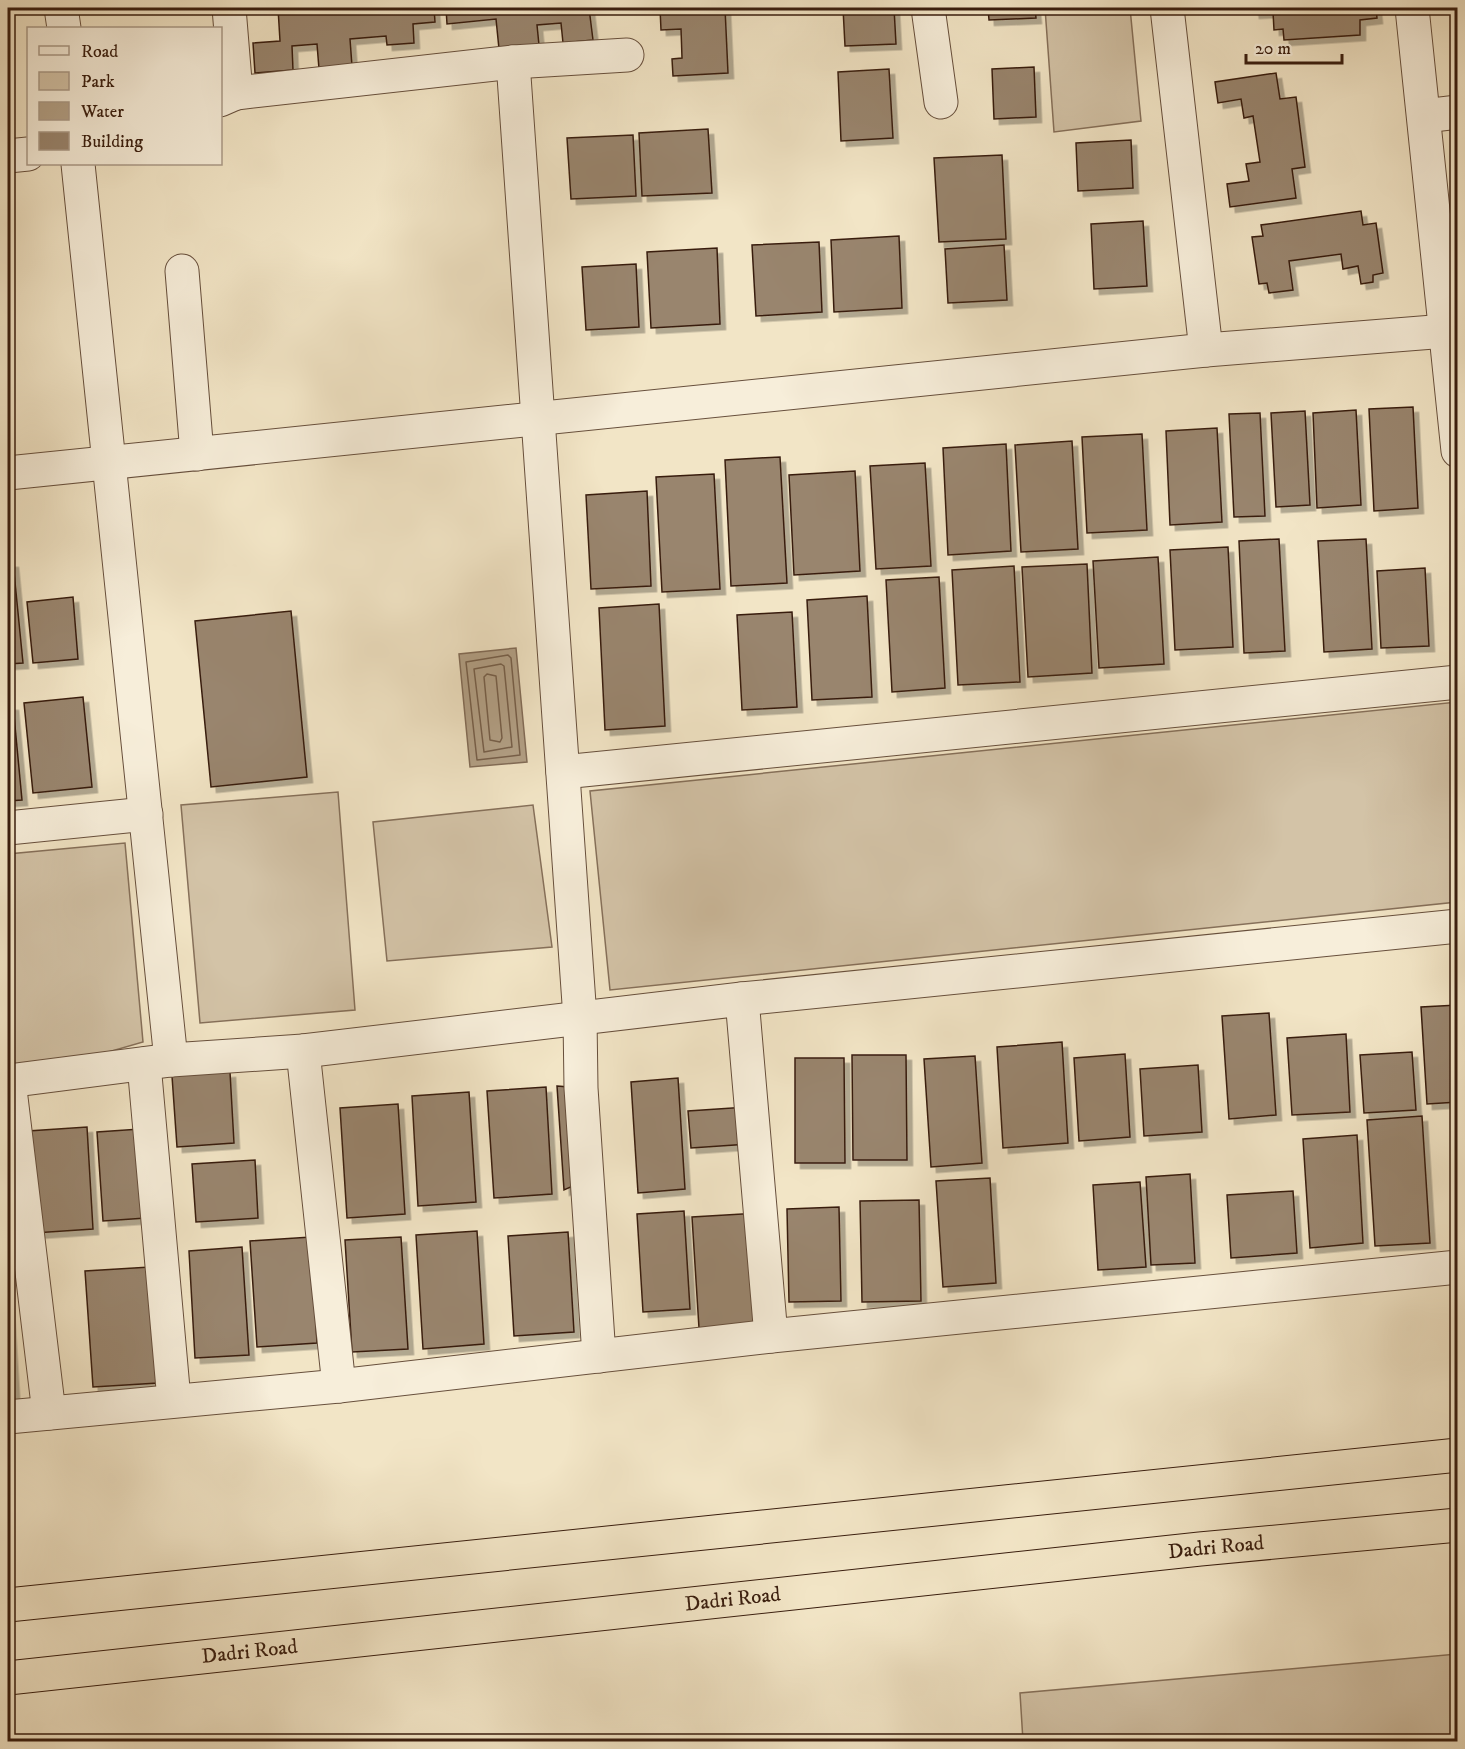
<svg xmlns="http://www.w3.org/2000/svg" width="1465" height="1749" font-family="'IM FELL DW Pica',serif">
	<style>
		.green { fill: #d3c3a7; stroke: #86705a; stroke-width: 1.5 }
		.water { fill: #b3a187; stroke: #826c57; stroke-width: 1.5 }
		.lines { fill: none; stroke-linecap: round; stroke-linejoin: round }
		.shore { stroke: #765f4a; stroke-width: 1.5 }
		.building { fill: #99856e; stroke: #391d0e; stroke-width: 1.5; filter: url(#shadow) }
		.minor-casing { stroke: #674f3c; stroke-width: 35 }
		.highway-casing { stroke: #391d0e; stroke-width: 35 }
		.minor { stroke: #f7eeda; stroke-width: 33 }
		.highway { stroke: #f2e5c6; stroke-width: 33 }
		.labels { text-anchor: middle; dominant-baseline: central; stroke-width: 4.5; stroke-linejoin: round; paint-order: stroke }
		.street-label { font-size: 21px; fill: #391d0e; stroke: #f7eeda }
	</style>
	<defs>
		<filter id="shadow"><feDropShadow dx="5.5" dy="5.5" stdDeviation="0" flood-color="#0004"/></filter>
	</defs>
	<rect width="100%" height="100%" fill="#f2e5c6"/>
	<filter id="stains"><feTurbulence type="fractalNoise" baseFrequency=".00333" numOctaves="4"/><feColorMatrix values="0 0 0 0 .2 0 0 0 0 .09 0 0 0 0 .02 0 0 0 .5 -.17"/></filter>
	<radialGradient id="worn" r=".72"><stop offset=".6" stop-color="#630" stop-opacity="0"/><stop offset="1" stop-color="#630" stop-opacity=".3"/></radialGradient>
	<!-- green -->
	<g class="green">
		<polygon points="1045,8 1130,8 1141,121 1054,132"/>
		<polygon points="1457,702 1457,902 610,990 590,791"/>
		<polygon points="338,792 355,1010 200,1023 181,805"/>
		<polygon points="533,805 552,947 387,961 373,822"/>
		<polygon points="125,843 143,1042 8,1081 8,854"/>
		<polygon points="1457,1654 1457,1741 1023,1741 1020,1693"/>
	</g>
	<!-- water -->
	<polygon class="water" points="516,648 527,762 470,767 459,654"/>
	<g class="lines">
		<!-- shore -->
		<g class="shore">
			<polygon points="508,655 511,658 520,755 477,760 466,662"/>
			<polygon points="501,664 504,666 512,747 484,752 474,669"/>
			<polygon points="487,674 496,676 502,738 500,742 490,740 484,677"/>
		</g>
	</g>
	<!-- building -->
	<g class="building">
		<polygon points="278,8 434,8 435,22 413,24 414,43 387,45 386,36 350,39 352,66 319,69 317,44 292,46 293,70 255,73 253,43 280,41"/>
		<polygon points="446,8 589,8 593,40 563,43 561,23 537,25 539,45 499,49 496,19 447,24"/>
		<polygon points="660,8 725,8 728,73 673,76 672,59 682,58 681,29 661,30"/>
		<polygon points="843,8 894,8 896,44 845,46"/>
		<polygon points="988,8 1035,8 1036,18 989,20"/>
		<polygon points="1253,8 1376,8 1377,18 1360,20 1360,35 1284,40 1283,29 1274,30 1273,12 1254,13"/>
		<polygon points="1034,67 1036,117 994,119 992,69"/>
		<polygon points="889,69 893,138 841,141 838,72"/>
		<polygon points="1276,73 1280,99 1296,97 1305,167 1292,169 1296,198 1230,207 1227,184 1249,181 1246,164 1260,162 1253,116 1244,118 1241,99 1218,103 1215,82"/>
		<polygon points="708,129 712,193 642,196 639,133"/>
		<polygon points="633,135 636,196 571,199 567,138"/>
		<polygon points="1131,140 1133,188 1078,191 1076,143"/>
		<polygon points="1002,155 1006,239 939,242 934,158"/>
		<polygon points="1361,211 1363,225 1376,223 1383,273 1373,275 1373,282 1361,284 1358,266 1343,269 1341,254 1289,261 1293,290 1269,293 1267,283 1259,284 1252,237 1263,236 1261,225"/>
		<polygon points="1143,221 1147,286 1094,289 1091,224"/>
		<polygon points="899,236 902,308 834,312 831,240"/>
		<polygon points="819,242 822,312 756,316 752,245"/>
		<polygon points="1004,245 1007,300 948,303 945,249"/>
		<polygon points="717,248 720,324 651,328 647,252"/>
		<polygon points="636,264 639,327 586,330 582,267"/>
		<polygon points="1413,407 1418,508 1374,511 1369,409"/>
		<polygon points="1356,410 1361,505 1317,508 1313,413"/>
		<polygon points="1305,411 1310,505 1276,507 1271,413"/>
		<polygon points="1260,413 1265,516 1234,517 1229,414"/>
		<polygon points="1217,428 1222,522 1170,525 1166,431"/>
		<polygon points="1142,434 1147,530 1087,533 1082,437"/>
		<polygon points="1072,441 1078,549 1021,552 1015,445"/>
		<polygon points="1006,444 1011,551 948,555 943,448"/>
		<polygon points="780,457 787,583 731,586 725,460"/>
		<polygon points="925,463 931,566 876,569 870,466"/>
		<polygon points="855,471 860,571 794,575 789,475"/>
		<polygon points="714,474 720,589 662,592 656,477"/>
		<polygon points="647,491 651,586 591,589 586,495"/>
		<polygon points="1279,539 1285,651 1244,653 1239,541"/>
		<polygon points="1366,539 1372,649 1324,652 1318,541"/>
		<polygon points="1228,547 1233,647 1175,650 1170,550"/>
		<polygon points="1158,557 1164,664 1099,668 1093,561"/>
		<polygon points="8,562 13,562 23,663 8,664"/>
		<polygon points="1087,564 1092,673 1028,677 1022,567"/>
		<polygon points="1014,566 1020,682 958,685 952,570"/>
		<polygon points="1425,568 1429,646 1381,648 1377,571"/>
		<polygon points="939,577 945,688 892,692 886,580"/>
		<polygon points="867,596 872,697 812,700 807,600"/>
		<polygon points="73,597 78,659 33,663 27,602"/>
		<polygon points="659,604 665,726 605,730 599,608"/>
		<polygon points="291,611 307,777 211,787 195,621"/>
		<polygon points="792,612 797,707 742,710 737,615"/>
		<polygon points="83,697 92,787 33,793 24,703"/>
		<polygon points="8,705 13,705 22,800 8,801"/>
		<polygon points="1458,1005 1458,1102 1427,1104 1421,1007"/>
		<polygon points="1269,1013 1276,1115 1229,1119 1222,1016"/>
		<polygon points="1346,1034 1350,1112 1292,1115 1287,1038"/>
		<polygon points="1062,1042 1068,1143 1003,1148 997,1047"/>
		<polygon points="1412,1052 1416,1110 1364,1113 1360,1055"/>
		<polygon points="1125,1054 1130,1137 1079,1141 1074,1058"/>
		<polygon points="852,1055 906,1055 907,1160 853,1160"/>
		<polygon points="975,1056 982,1163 931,1167 924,1059"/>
		<polygon points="795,1058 844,1058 845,1163 795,1163"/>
		<polygon points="1198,1065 1202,1132 1144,1136 1140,1069"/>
		<polygon points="230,1072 234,1143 177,1147 172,1076"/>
		<polygon points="678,1078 685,1189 638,1193 631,1082"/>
		<polygon points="557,1086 581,1088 582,1182 564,1190"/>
		<polygon points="546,1087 552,1194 494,1198 487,1091"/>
		<polygon points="469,1092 476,1202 418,1206 412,1096"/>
		<polygon points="398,1104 405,1214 347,1218 340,1108"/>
		<polygon points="747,1107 749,1144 691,1148 688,1111"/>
		<polygon points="1422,1116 1430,1243 1375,1246 1367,1120"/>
		<polygon points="87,1127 93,1229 34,1233 28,1131"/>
		<polygon points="140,1129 146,1218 103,1221 97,1132"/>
		<polygon points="1357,1135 1363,1243 1310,1248 1303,1139"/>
		<polygon points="255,1160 258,1218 196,1222 192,1164"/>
		<polygon points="1190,1174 1195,1263 1151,1265 1146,1177"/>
		<polygon points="990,1178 996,1283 943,1287 936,1181"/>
		<polygon points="1140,1182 1146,1267 1098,1270 1093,1185"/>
		<polygon points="1293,1191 1297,1253 1231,1258 1227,1195"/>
		<polygon points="919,1200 921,1301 862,1302 860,1201"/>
		<polygon points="839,1207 841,1301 789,1302 787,1209"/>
		<polygon points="684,1211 690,1309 643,1312 637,1214"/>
		<polygon points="759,1213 766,1324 699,1328 692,1217"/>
		<polygon points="477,1231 484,1344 423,1349 416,1235"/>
		<polygon points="568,1232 574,1332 514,1336 508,1236"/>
		<polygon points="311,1237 317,1343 257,1347 250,1241"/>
		<polygon points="401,1237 408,1349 352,1352 345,1240"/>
		<polygon points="242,1247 249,1355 195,1358 189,1251"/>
		<polygon points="150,1267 158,1383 93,1387 85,1271"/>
		<polygon points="8,1293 15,1408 8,1408"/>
	</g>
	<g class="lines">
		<defs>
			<g id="minor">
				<polyline points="61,8 64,28"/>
				<polyline points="928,8 941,102"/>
				<polyline points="1167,8 1206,350"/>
				<polyline points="1412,8 1458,451"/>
				<polyline points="513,62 580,1018 581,1088 599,1356"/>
				<polyline points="236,93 513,62 627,55"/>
				<polyline points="220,100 236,93 229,8"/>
				<polyline points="1424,116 1458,112"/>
				<polyline points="8,156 28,154"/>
				<polyline points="78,164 171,1060"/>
				<polyline points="182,271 197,454"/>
				<polyline points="8,473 1206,350 1446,331"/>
				<polyline points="563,772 1458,682"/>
				<polyline points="8,828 146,814"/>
				<polyline points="742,999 771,1336"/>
				<polyline points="303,1051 339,1386"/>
				<polyline points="144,1064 174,1400"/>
				<polyline points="8,1081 171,1060 303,1051 742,999 1458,926"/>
				<polyline points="9,1081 49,1413"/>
				<polyline points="8,1417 339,1386 771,1336 1458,1267"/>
			</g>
			<g id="highway">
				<polyline points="8,1605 1458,1455"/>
				<path id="s1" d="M 8,1678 L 1200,1549 L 1458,1525"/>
			</g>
		</defs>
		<!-- minor casing -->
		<use href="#minor" class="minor-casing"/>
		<!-- highway casing -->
		<use href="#highway" class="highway-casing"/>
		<!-- minor -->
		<use href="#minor" class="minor"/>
		<!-- highway -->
		<use href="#highway" class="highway"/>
	</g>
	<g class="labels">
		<!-- street labels -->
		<g class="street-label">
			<text stroke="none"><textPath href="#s1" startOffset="1215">Dadri Road</textPath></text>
			<text stroke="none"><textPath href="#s1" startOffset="729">Dadri Road</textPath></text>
			<text stroke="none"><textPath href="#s1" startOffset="243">Dadri Road</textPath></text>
		</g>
	</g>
	<!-- margin -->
	<rect width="1465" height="1749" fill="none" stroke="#f2e5c6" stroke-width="30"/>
	<rect x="9" y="9" width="1447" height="1731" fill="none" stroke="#391d0e" stroke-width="3"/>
	<rect x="15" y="15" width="1435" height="1719" fill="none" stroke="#391d0e" stroke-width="1.5"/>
	<!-- legend -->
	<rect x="27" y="27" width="195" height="138" fill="#f7eeda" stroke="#ab9a88" stroke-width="1.5"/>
	<rect x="39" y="46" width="30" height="9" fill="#f7eeda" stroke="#ab9a88" stroke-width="1.5"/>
	<text x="81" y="57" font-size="18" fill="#391d0e">Road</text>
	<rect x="39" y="72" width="30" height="18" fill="#d3c3a7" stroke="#ab9a88" stroke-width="1.5"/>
	<text x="81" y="87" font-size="18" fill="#391d0e">Park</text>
	<rect x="39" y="102" width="30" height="18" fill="#b3a187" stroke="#ab9a88" stroke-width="1.5"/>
	<text x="81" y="117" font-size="18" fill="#391d0e">Water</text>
	<rect x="39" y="132" width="30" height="18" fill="#99856e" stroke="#ab9a88" stroke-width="1.5"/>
	<text x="81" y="147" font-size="18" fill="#391d0e">Building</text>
	<!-- scale -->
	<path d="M1246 54v9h96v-9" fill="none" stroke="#391d0e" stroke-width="3"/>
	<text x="1255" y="54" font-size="18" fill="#391d0e" stroke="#f7eeda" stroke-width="4.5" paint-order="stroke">20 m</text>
	<rect width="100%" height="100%" filter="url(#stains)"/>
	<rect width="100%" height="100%" fill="url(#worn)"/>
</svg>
